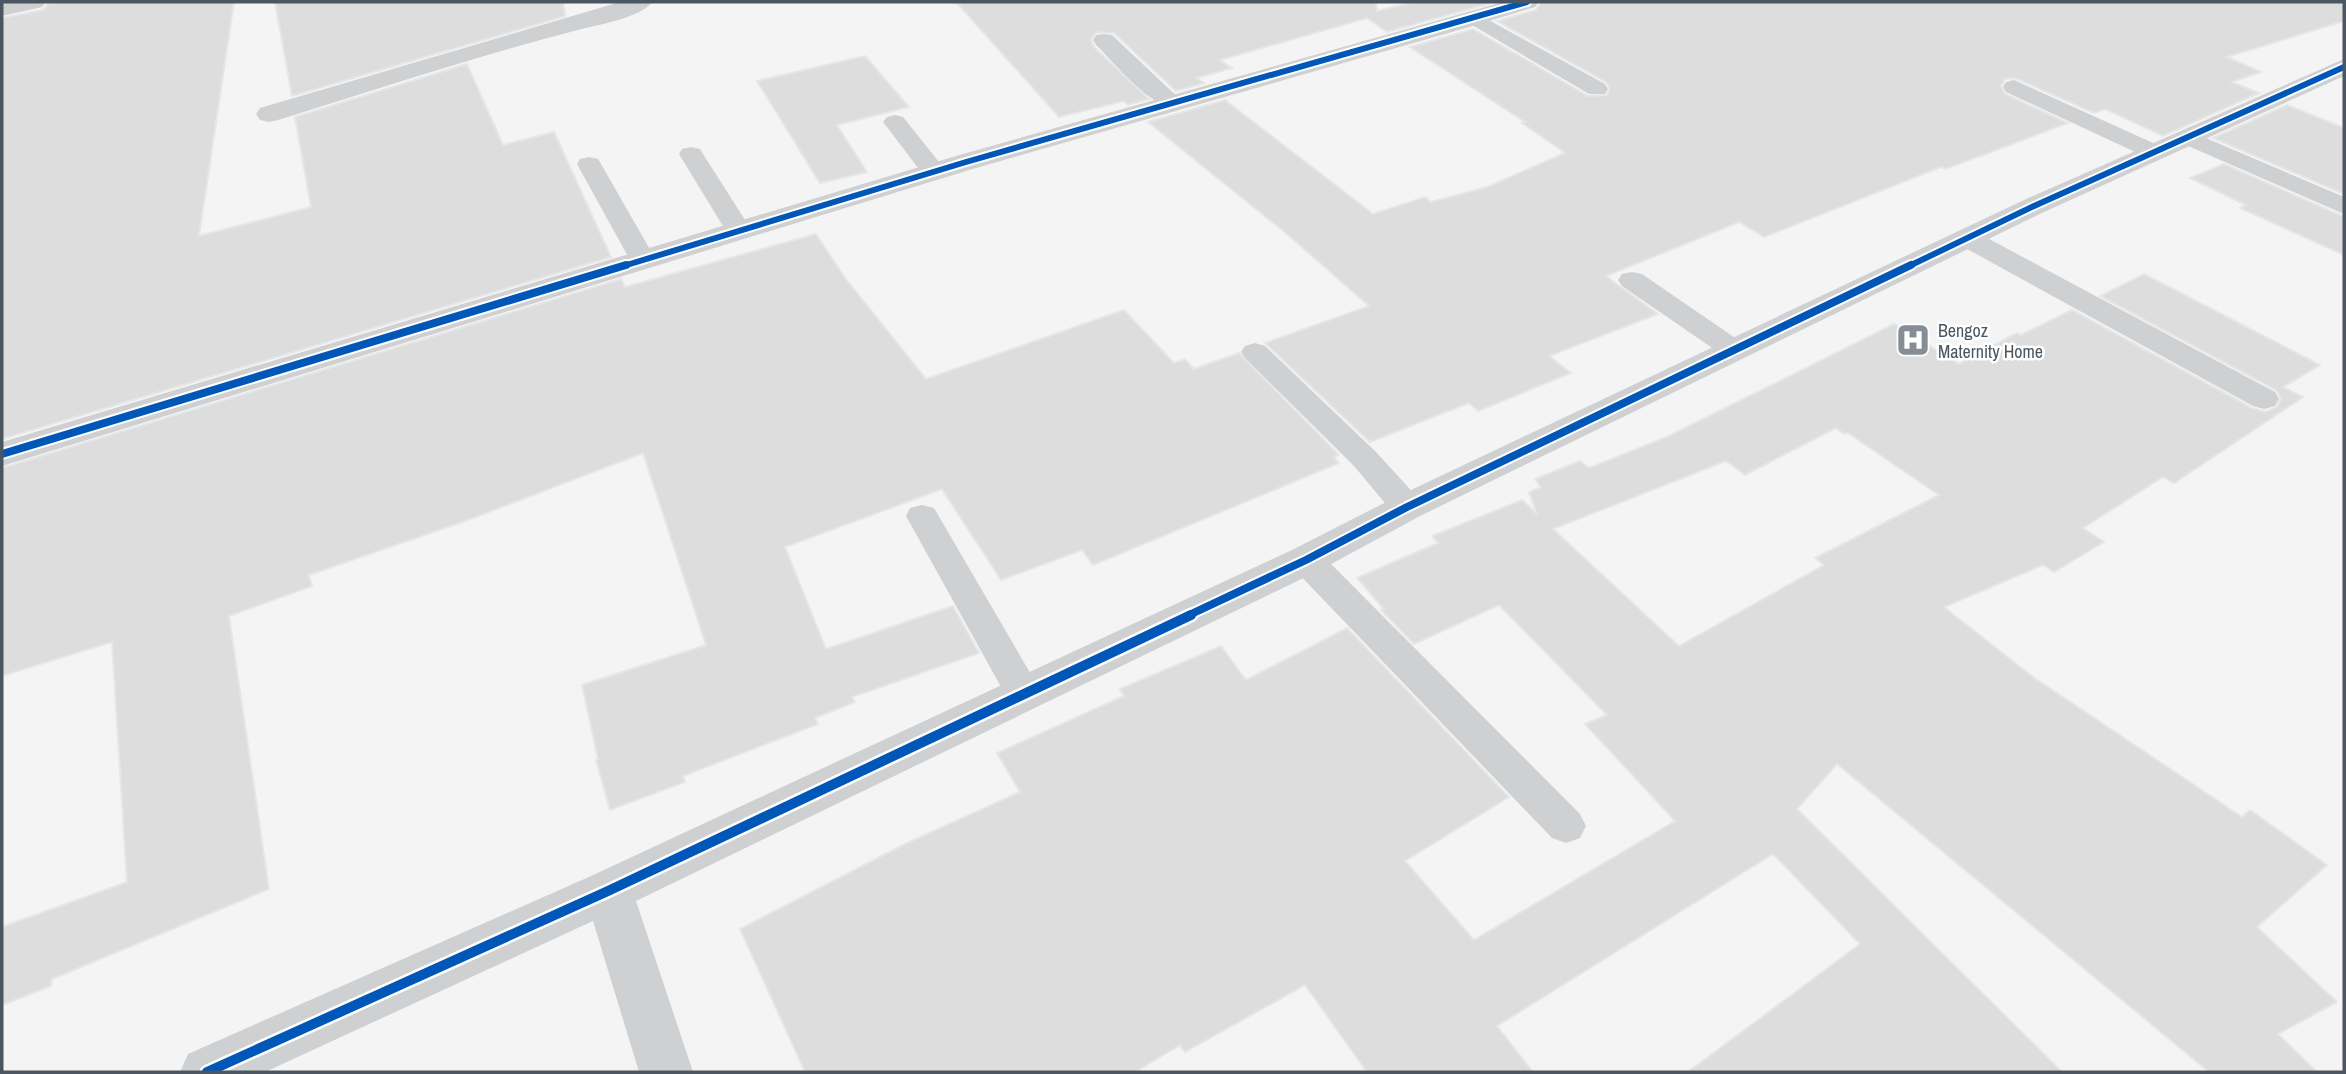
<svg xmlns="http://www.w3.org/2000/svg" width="2346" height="1074" font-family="'Archivo Narrow',sans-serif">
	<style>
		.building { fill: #ddddde; stroke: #e5e6e7; stroke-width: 2; fill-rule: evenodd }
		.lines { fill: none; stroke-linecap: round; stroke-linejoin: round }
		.service { fill: #ced0d2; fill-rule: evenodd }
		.minor { fill: #ced0d2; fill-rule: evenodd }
		.cycleway-far2-casing { stroke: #fff; stroke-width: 10 }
		.cycleway-far1-casing { stroke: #fff; stroke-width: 12 }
		.cycleway-casing { stroke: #fff; stroke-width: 15 }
		.cycleway-far2 { stroke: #0057b8; stroke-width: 6 }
		.cycleway-far1 { stroke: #0057b8; stroke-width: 8 }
		.cycleway { stroke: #0057b8; stroke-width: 10 }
		.labels { text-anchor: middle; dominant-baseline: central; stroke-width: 5; stroke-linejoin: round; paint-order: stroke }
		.poi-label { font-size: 18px; fill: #4a5661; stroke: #fff; text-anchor: start }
	</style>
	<rect width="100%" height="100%" fill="#f4f4f4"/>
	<!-- building -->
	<g class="building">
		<polygon points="60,2 234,2 199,236 311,207 295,117 467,64 503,145 554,132 611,257 2,439 2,18 43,10 48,4"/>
		<polygon points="275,2 563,2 565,16 292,96"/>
		<polygon points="956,2 1376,2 1377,11 1415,2 1494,2 1387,32 1367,18 1220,60 1232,68 1197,78 1204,83 1176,91 1114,33 1096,32 1091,39 1094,47 1149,99 1128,105 1124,101 1059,117"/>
		<polygon points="1542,2 2344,2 2344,21 2227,57 2261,72 2232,82 2259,93 2163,136 2105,109 2094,113 2015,78 2005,79 2001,86 2005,94 2068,123 1946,169 1941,167 1764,237 1739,222 1606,276 1658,314 1549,356 1571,373 1478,411 1469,403 1370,442 1265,343 1369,306 1287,234 1148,122 1225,100 1373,214 1425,197 1431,202 1487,187 1565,153 1522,123 1525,122 1410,47 1473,29 1588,96 1607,95 1610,88 1606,82 1497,21 1536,10"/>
		<polygon points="865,56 909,107 837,125 867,172 820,183 757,81"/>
		<polygon points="2287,105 2344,128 2344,194 2213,138"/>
		<polygon points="2224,164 2344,217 2344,255 2240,208 2246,205 2190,178"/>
		<polygon points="816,234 848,282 926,379 1124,310 1174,363 1185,359 1194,369 1239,353 1339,455 1334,457 1339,463 1093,565 1082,550 1001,580 942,489 785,547 826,649 953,606 979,653 852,697 855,702 815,718 818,724 683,776 685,782 610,810 596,760 598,759 582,685 706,645 643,453 468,520 309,575 312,586 229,616 269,889 52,979 51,986 2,1005 2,927 127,882 112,642 2,676 2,468 621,279 625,287"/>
		<path d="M 2144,274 L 2320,365 L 2283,387 L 2303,397 L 2174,483 L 2163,477 L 2083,528 L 2104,542 L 2054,572 L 2043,565 L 1944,607 L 2033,677 L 2242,817 L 2250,810 L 2327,865 L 2257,927 L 2337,1002 L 2278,1034 L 2317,1072 L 2209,1072 L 1837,764 L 1797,809 L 2062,1072 L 1688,1072 L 1860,944 L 1773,854 L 1497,1026 L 1533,1072 L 1367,1072 L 1305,985 L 1185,1052 L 1180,1045 L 1135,1072 L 805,1072 L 740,929 L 905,844 L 1020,792 L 997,753 L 1124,696 L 1120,689 L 1221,646 L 1246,680 L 1347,628 L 1509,797 L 1405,861 L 1474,940 L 1675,821 L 1585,724 L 1607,715 L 1499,605 L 1414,644 L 1381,610 L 1384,609 L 1357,578 L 1438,543 L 1432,536 L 1522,500 L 1537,514 L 1529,492 L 1541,487 L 1535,479 L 1580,461 L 1589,468 L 1669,436 L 1894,324 L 1959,364 L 2017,333 L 2021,335 L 2072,310 L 2252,408 L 2265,412 L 2277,407 L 2281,398 L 2276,390 L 2100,296 ZM 1836,428 L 1844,434 L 1848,433 L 1939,495 L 1815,558 L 1824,565 L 1679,646 L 1553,529 L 1726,461 L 1745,475 Z"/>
	</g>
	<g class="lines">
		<!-- service -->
		<g class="service">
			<polygon points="1474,12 1605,84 1608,89 1605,94 1589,94 1467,22 1464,18 1467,14"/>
			<path d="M 1104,34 L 1112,35 L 1184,103 L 1181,108 C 1155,114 1114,62 1096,45 L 1093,40 L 1096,35 Z"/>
			<polygon points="2014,80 2162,147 2166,152 2162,157 2154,159 2146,157 2006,92 2003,87 2006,82"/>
			<polygon points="895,115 903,117 943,167 946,172 943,177 934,179 925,177 887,127 883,122 887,117"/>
			<polygon points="2187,130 2344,197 2344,214 2179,142 2175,137 2179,132"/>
			<polygon points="691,147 700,149 703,154 752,231 748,236 739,239 730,236 726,231 679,154 682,149"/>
			<polygon points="589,157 598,159 601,164 656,260 652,266 643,268 634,266 630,260 577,164 580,159"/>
			<polygon points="1967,230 1976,232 2275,392 2279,399 2275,406 2264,409 2253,406 1958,244 1954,238 1958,232"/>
			<polygon points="1632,272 1642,274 1744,344 1748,350 1744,356 1734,359 1724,356 1622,286 1618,280 1622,274"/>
			<polygon points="1255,343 1265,346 1376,452 1419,499 1423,507 1419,515 1407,518 1395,515 1354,466 1245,358 1241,352 1245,346"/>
			<polygon points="922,505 934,508 1036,683 1041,693 1036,703 1023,708 1010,703 906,516 910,508"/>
			<polygon points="1306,548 1318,551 1580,814 1586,826 1580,838 1566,843 1552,838 1294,569 1289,560 1294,551"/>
		</g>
		<!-- minor -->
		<g class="minor">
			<polygon points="2,2 46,2 42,7 2,16"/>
			<path d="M 620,2 L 652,2 C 641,18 596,25 578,30 C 477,56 378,89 278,120 L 269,122 L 260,120 L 256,114 L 260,108 Z"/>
			<polygon points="1503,2 1539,2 1535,7 1466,28 976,168 2,466 2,442 956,156"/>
			<polygon points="2344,59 2344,76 2044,212 1420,516 1320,570 636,901 693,1072 639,1072 593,921 265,1072 180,1072 188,1054 591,876 1292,550 1394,498 2024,200"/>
		</g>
		<defs>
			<g id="cycleway-far2">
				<polyline points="620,267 966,162 1527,2"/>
				<polyline points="1907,267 2034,206 2344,67"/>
			</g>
			<g id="cycleway-far1">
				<polyline points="2,454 626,265"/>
				<polyline points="1187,616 1306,560 1407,507 1911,265"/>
			</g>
			<polyline id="cycleway" points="207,1072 608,891 1191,615"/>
		</defs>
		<!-- cycleway-far2 casing -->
		<use href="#cycleway-far2" class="cycleway-far2-casing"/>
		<!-- cycleway-far1 casing -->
		<use href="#cycleway-far1" class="cycleway-far1-casing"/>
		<!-- cycleway casing -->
		<use href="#cycleway" class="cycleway-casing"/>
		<!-- cycleway-far2 -->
		<use href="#cycleway-far2" class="cycleway-far2"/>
		<!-- cycleway-far1 -->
		<use href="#cycleway-far1" class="cycleway-far1"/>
		<!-- cycleway -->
		<use href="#cycleway" class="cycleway"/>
	</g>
	<!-- icons -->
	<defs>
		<symbol id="hospital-square" viewBox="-11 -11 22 22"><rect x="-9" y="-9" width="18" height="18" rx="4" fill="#868d94" stroke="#fff"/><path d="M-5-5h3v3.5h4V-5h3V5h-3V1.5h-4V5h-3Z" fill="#fff"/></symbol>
	</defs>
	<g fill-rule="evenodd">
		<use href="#hospital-square" x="1894" y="321" width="38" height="38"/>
	</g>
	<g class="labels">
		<!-- poi labels -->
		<g class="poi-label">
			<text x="1938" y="330">Bengoz<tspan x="1938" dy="21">Maternity Home</tspan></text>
		</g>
	</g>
	<!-- border -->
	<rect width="2346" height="1074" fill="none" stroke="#4a5661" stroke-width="7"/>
</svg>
